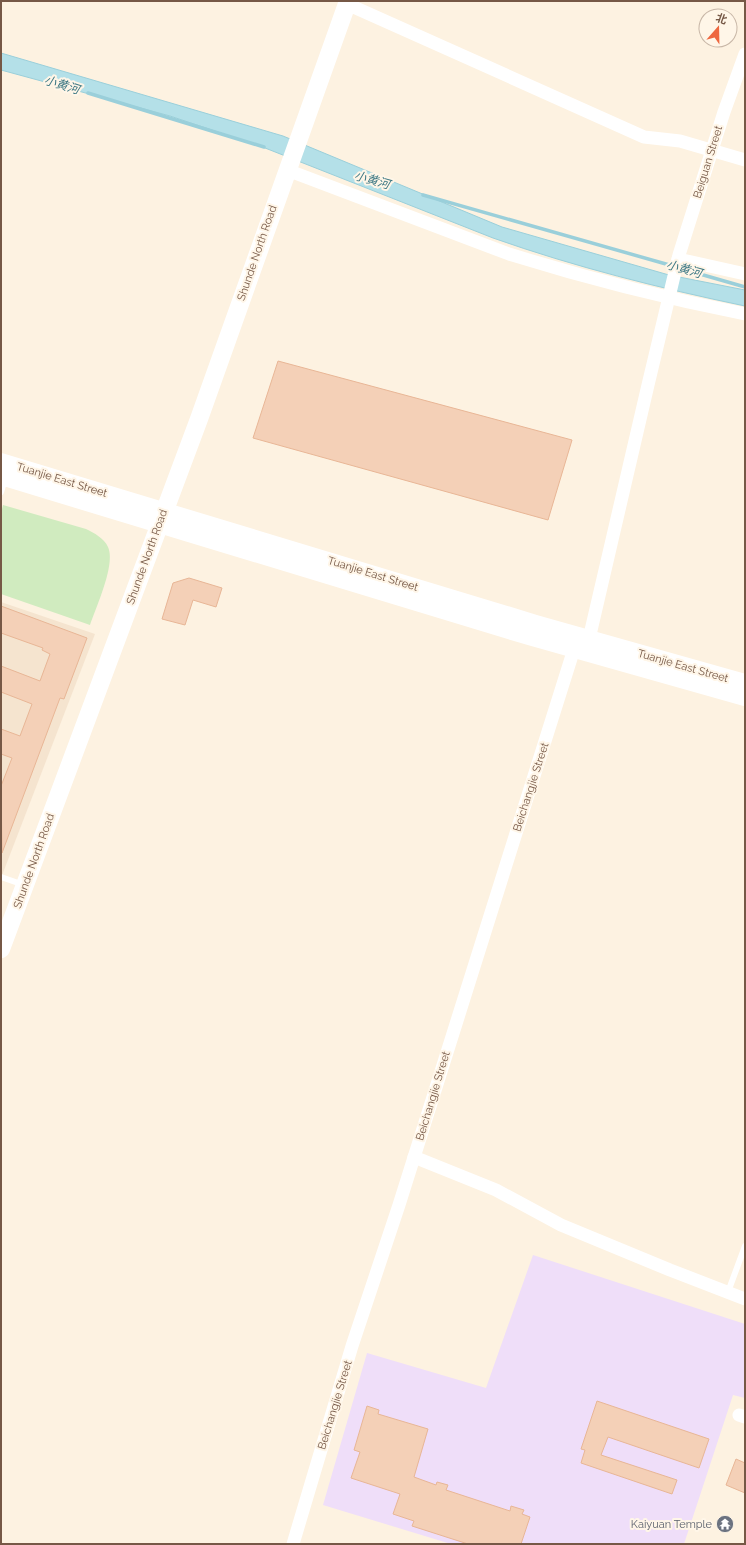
<svg xmlns="http://www.w3.org/2000/svg" width="746" height="1545" font-family="Raleway,'Noto Sans SC',sans-serif">
	<style>
		.residential { fill: #f5e4cf }
		.education { fill: #efdef9 }
		.green { fill: #d0ebbf }
		.water { fill: #b4e0e8; stroke: #9acfda }
		.lines { fill: none; stroke-linecap: round; stroke-linejoin: round }
		.stream { stroke: #9acfda; stroke-width: 3.5 }
		.building { fill: #f4d0b7; stroke: #e8b696 }
		.lane { stroke: #fff; stroke-width: 6 }
		.street { stroke: #fff; stroke-width: 13 }
		.secondary { stroke: #fff; stroke-width: 18 }
		.labels { text-anchor: middle; dominant-baseline: central; stroke-width: 4; stroke-linejoin: round; paint-order: stroke }
		.street-label { font-size: 11px; fill: #765846; stroke: #fff6e8 }
		.worship-label { font-size: 11px; fill: #5b616d; stroke: #fff6e8; text-anchor: end }
		.water-label { font-size: 12px; font-style: italic; fill: #3c7783; stroke: #fff6e8 }
	</style>
	<rect width="100%" height="100%" fill="#fdf2e1"/>
	<!-- residential -->
	<polygon class="residential" points="1,602 95,634 1,878"/>
	<!-- education -->
	<polygon class="education" points="533,1255 745,1324 745,1398 733,1395 684,1544 451,1544 323,1505 367,1353 486,1388"/>
	<!-- green -->
	<path class="green" d="M 3,505 L 86,529 C 94,533 104,538 108,547 C 116,564 96,607 90,625 L 1,594 L 1,513 Z"/>
	<!-- water -->
	<path class="water" d="M 1,53 L 283,136 L 502,227 L 669,275 L 745,290 L 745,306 C 659,288 575,267 493,238 L 260,146 L 170,116 L 1,70 Z"/>
	<g class="lines">
		<!-- stream -->
		<g class="stream">
			<polyline points="88,93 264,147"/>
			<polyline points="423,195 673,266"/>
			<polyline points="679,268 745,287"/>
		</g>
	</g>
	<!-- building -->
	<g class="building">
		<polygon points="278,361 572,440 548,520 253,438"/>
		<polygon points="189,578 222,588 216,607 193,600 185,625 162,619 173,583"/>
		<polygon points="1,606 87,638 64,699 60,698 2,853 1,786 12,758 1,754 1,729 20,736 32,704 1,692 1,666 40,681 50,654 42,650 43,648 1,633"/>
		<polygon points="597,1401 709,1439 699,1468 608,1437 601,1455 677,1480 672,1494 581,1463 585,1450 581,1449"/>
		<polygon points="367,1406 379,1410 378,1414 428,1429 414,1477 436,1485 437,1482 448,1485 446,1490 510,1511 511,1506 524,1510 522,1514 530,1517 521,1544 468,1544 412,1526 414,1521 393,1514 400,1494 351,1478 360,1452 354,1450"/>
		<polygon points="736,1459 745,1463 745,1493 726,1485"/>
	</g>
	<g class="lines">
		<!-- lane -->
		<g class="lane">
			<polyline points="1,492 5,479"/>
			<polyline points="1,877 24,885"/>
			<polyline points="728,1292 745,1246"/>
		</g>
		<!-- street -->
		<g class="street">
			<polyline points="347,4 644,137 680,141 745,160"/>
			<path d="M 287,170 L 509,254 C 586,278 665,298 745,314"/>
			<polyline points="678,259 745,274"/>
			<polyline points="589,639 648,385 679,255 724,112 745,54"/>
			<polyline points="414,1157 496,1190 561,1225 670,1270 745,1299"/>
			<polyline points="739,1415 745,1417"/>
			<polyline points="293,1544 352,1346 399,1205 574,649"/>
		</g>
		<!-- secondary -->
		<g class="secondary">
			<polyline points="1,462 536,624 745,683"/>
			<polyline points="1,476 532,637 745,697"/>
			<polyline points="1,949 199,419 348,1"/>
		</g>
	</g>
	<!-- icons -->
	<defs>
		<symbol id="temple-disc" viewBox="-11 -11 22 22"><circle r="9.5" fill="#6b7280" stroke="#fff6e8"/><path d="M0-6L5-2H3V0L6.5 2.5H4V6H1.5V3h-3V6H-4V2.5H-6.5L-3 0V-2H-5Z" fill="#fff"/></symbol>
	</defs>
	<g fill-rule="evenodd">
		<use href="#temple-disc" x="715" y="1514" width="20" height="20"/>
	</g>
	<g class="labels">
		<!-- street labels -->
		<g class="street-label">
			<text transform="translate(708 162) rotate(-73)">Beiguan Street</text>
			<text transform="translate(257 253) rotate(-71)">Shunde North Road</text>
			<text transform="translate(62 480) rotate(17)">Tuanjie East Street</text>
			<text transform="translate(147 557) rotate(-70)">Shunde North Road</text>
			<text transform="translate(373 574) rotate(17)">Tuanjie East Street</text>
			<text transform="translate(683 666) rotate(16)">Tuanjie East Street</text>
			<text transform="translate(531 787) rotate(-72)">Beichangjie Street</text>
			<text transform="translate(34 861) rotate(-70)">Shunde North Road</text>
			<text transform="translate(433 1096) rotate(-73)">Beichangjie Street</text>
			<text transform="translate(335 1405) rotate(-73)">Beichangjie Street</text>
		</g>
		<!-- worship labels -->
		<g class="worship-label">
			<text x="712" y="1524">Kaiyuan Temple</text>
		</g>
		<!-- water labels -->
		<g class="water-label">
			<text transform="translate(62 85) rotate(17)">小黄河</text>
			<text transform="translate(372 180) rotate(16)">小黄河</text>
			<text transform="translate(684 269) rotate(16)">小黄河</text>
		</g>
	</g>
	<!-- border -->
	<rect width="746" height="1545" fill="none" stroke="#765846" stroke-width="4"/>
	<!-- north arrow -->
	<g transform="translate(718 28) rotate(20)"><circle r="19" fill="#fff6e8" stroke="#c8b7a7"/>
	<path d="M0-3L7 15L0 10L-7 15Z" fill="#ee673f"/>
	<text y="-6" font-size="11" font-weight="bold" text-anchor="middle" fill="#765846">北</text>
	</g>
</svg>
